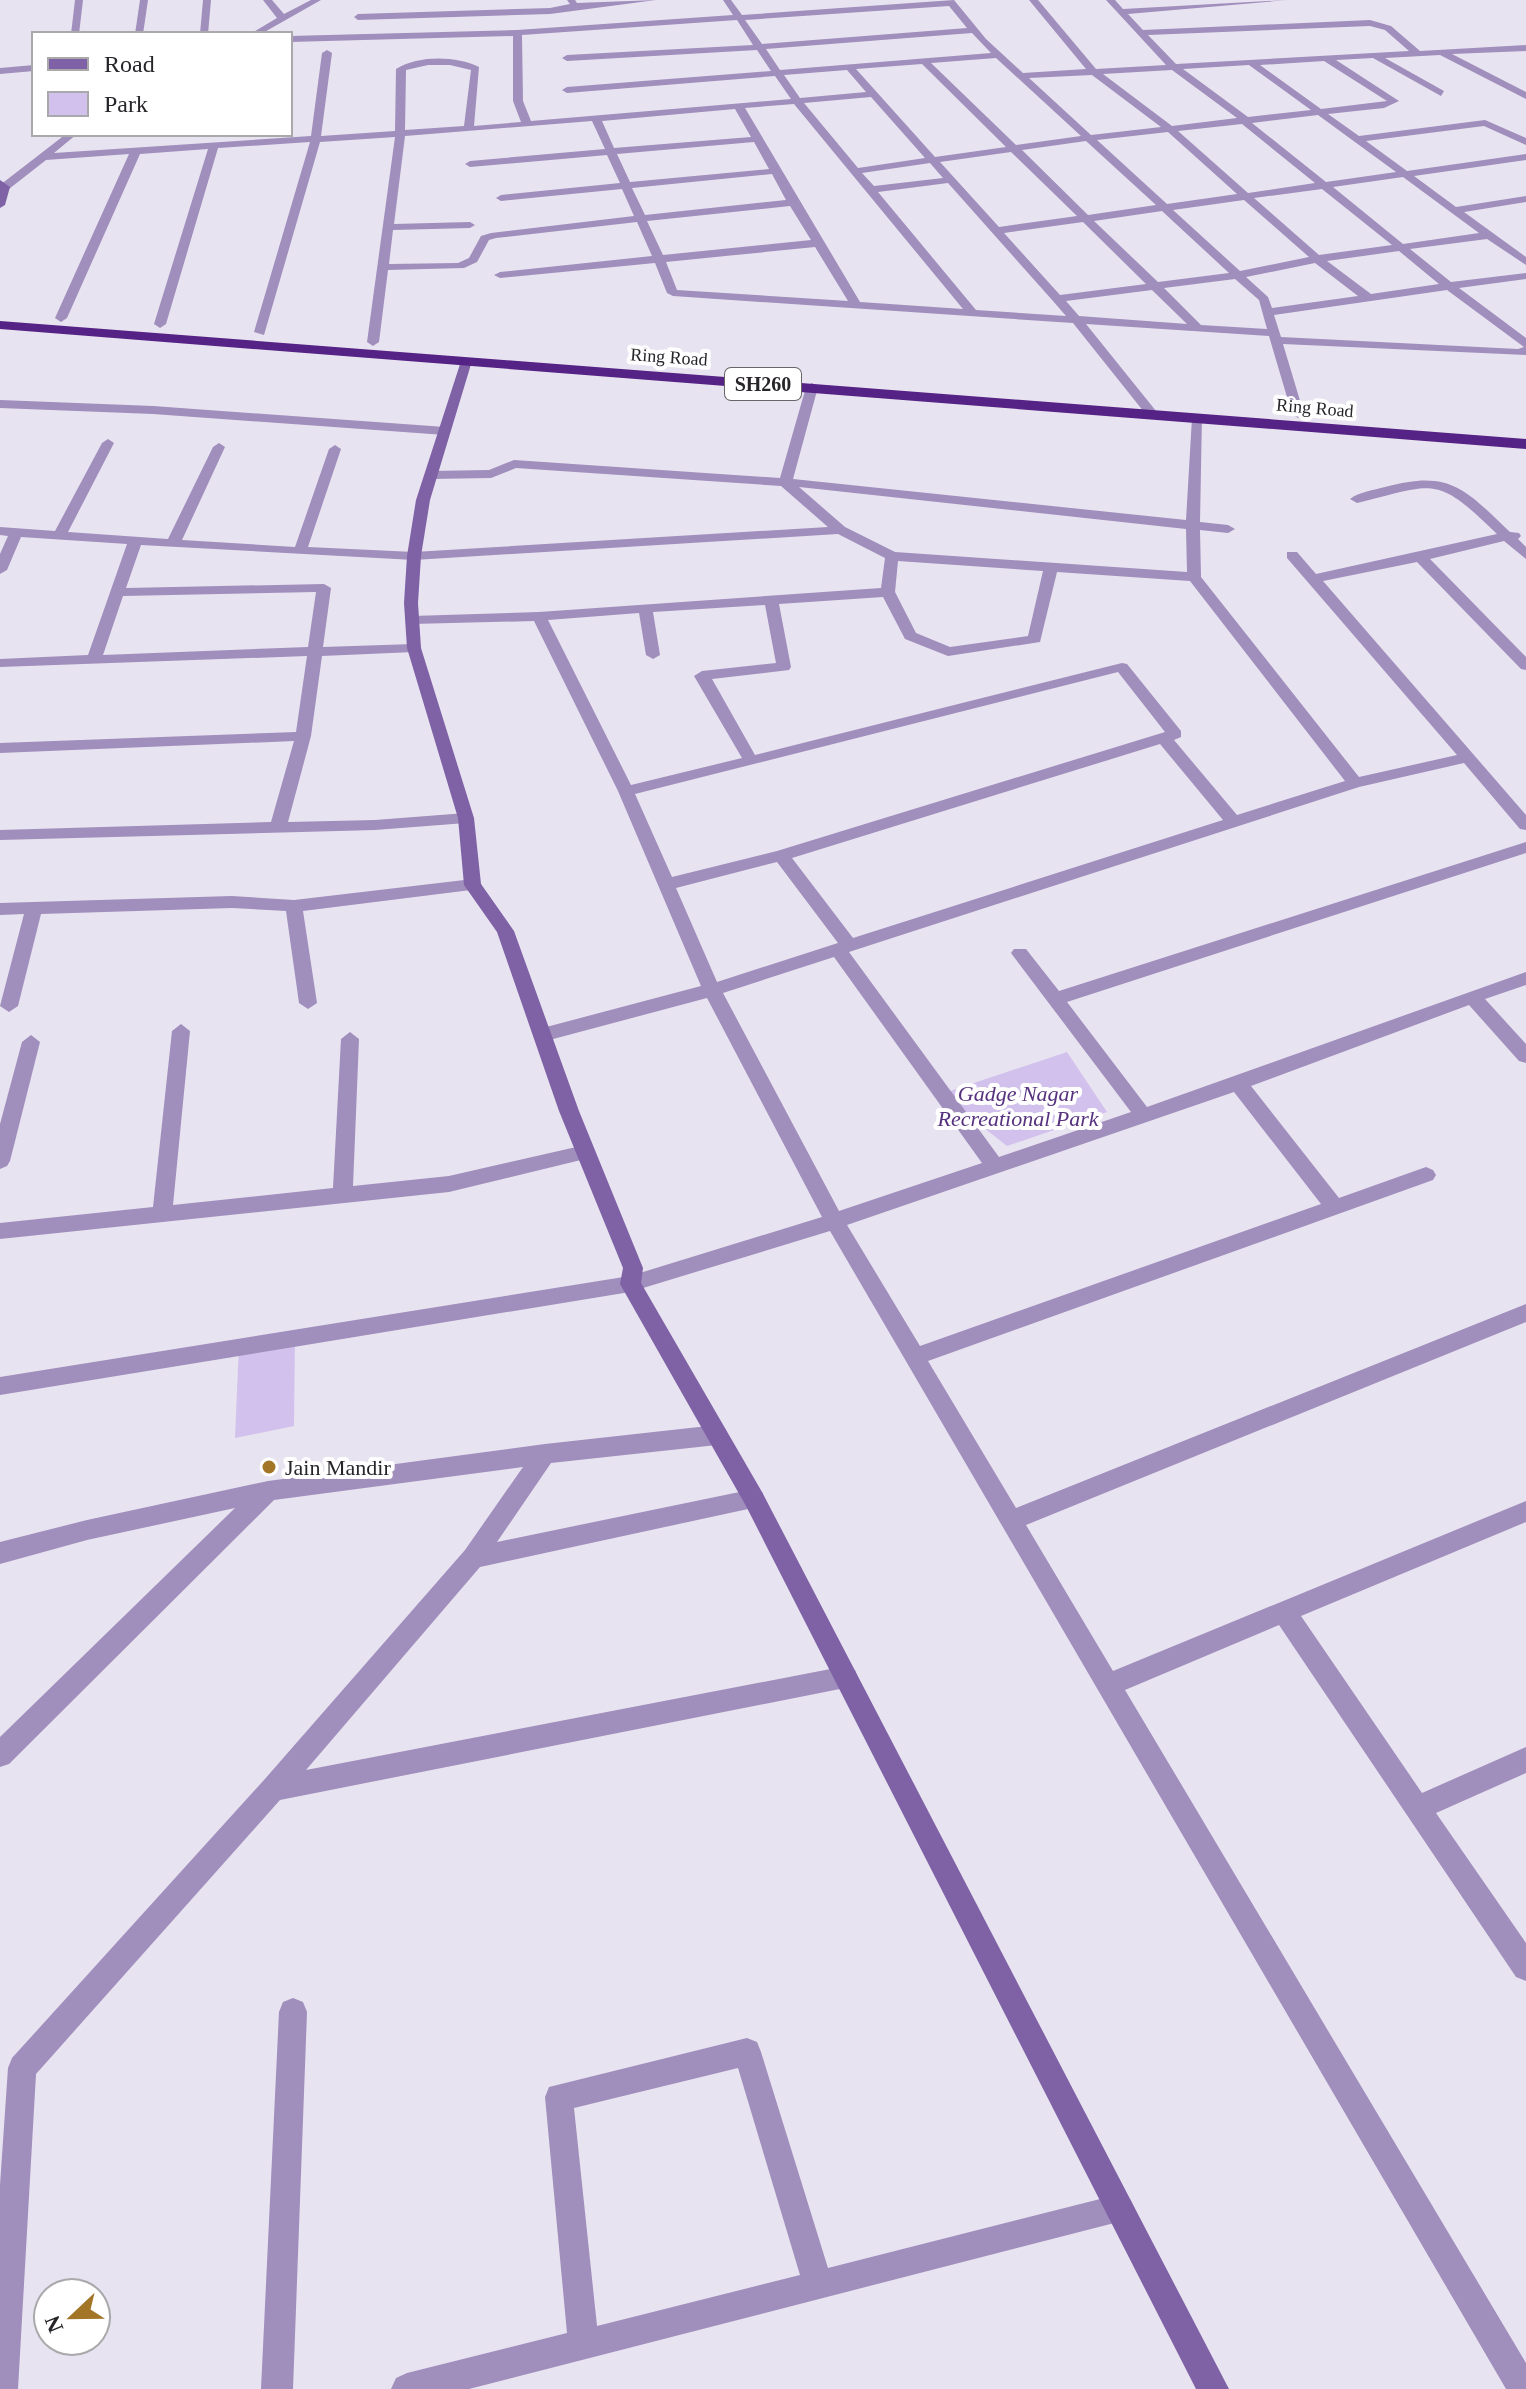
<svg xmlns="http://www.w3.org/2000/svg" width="1526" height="2389" font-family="Georgia,serif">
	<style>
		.green { fill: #d2c1ec }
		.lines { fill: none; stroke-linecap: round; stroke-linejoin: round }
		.street { fill: #a08ebc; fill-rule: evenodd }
		.secondary { fill: #7f62a6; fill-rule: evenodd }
		.highway { fill: #552285; fill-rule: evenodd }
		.poi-dot { fill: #a27527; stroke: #fff; stroke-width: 3 }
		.labels { text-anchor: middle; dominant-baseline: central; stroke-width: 8; stroke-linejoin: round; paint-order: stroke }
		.far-street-label { font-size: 18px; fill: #27252a; stroke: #fff }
		.shield { fill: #fff; stroke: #68666a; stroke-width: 2 }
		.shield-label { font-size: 20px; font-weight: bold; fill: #27252a }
		.park-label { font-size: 22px; font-style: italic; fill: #56327f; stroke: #fff }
		.poi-label { font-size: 22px; fill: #27252a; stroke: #fff; text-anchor: start }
	</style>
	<rect width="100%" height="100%" fill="#e8e3f0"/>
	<!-- green -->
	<g class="green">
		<polygon points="1067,1052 1107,1112 1007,1146 941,1094"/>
		<polygon points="295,1337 294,1426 235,1438 239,1345"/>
	</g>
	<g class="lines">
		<!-- street -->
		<g class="street">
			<polygon points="75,0 83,0 79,34 71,34"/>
			<polygon points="140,0 148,0 143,34 135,34"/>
			<polygon points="203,0 211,0 208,34 200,34"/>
			<polygon points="263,0 272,0 284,14 311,0 321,0 261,34 250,34 277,18"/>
			<polygon points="567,0 575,0 577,3 656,0 550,14 358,20 354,17 358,14 550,8 570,4"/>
			<path d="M 723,0 L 731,0 L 742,15 L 954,0 L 986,39 L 1023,73 L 1086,69 L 1029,0 L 1038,0 L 1096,69 L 1166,65 L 1106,0 L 1115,0 L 1123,9 L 1288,0 L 1128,14 L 1143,30 L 1370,20 L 1391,26 L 1420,51 L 1526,45 L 1526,51 L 1452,54 L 1526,92 L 1526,99 L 1440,55 L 1385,58 L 1444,91 L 1441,96 L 1373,58 L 1336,60 L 1399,101 L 1384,108 L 1328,114 L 1359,136 L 1485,120 L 1526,138 L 1526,145 L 1484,126 L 1366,141 L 1407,171 L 1526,154 L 1526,160 L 1414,176 L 1456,207 L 1526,196 L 1526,202 L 1464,212 L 1526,257 L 1526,265 L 1487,239 L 1410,249 L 1451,282 L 1526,273 L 1526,279 L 1459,288 L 1526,338 L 1526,355 L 1283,344 L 1304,414 L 1298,418 L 1292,414 L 1269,336 L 1086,324 L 1156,411 L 1158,414 L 1152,418 L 1148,417 L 1073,323 L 673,296 L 667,293 L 655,263 L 500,278 L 494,275 L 500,272 L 652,256 L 637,222 L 496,238 L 489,240 L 477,262 L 464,268 L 388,270 L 379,342 L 373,346 L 367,342 L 395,137 L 320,142 L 264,335 L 254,332 L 310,142 L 218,148 L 166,324 L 160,328 L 154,324 L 208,149 L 140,154 L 67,318 L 61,322 L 55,318 L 129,154 L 46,160 L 9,189 L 0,191 L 0,185 L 66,134 L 77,134 L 54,153 L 311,136 L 322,53 L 327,50 L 332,53 L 321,136 L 395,131 L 396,69 C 419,55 456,56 479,67 L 474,126 L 521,122 L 513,101 L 513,36 L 290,42 L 290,36 L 517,30 L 733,15 ZM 949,6 L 967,28 L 762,44 L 745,20 ZM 737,20 L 753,45 L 567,55 L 562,58 L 567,61 L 757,50 L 771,71 L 567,87 L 562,90 L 567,93 L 775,76 L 791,99 L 531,121 L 523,101 L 522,35 ZM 1370,26 L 1385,30 L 1409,51 L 1176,64 L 1148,35 ZM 972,33 L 991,53 L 780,70 L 766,49 ZM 996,58 L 1081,136 L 1016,145 L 931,63 ZM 1324,61 L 1387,101 L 1321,109 L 1260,65 ZM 922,64 L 1006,147 L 935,157 L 856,69 ZM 428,65 L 450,65 L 471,70 L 464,126 L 405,130 L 406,70 ZM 1249,65 L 1311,110 L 1248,117 L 1183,69 ZM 847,70 L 866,92 L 800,98 L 784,75 ZM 1172,70 L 1237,118 L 1172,126 L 1103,74 ZM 1092,75 L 1161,127 L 1091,135 L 1029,78 ZM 871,97 L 925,158 L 858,168 L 804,103 ZM 794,104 L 963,309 L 860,302 L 745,108 ZM 735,109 L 751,137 L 614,148 L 602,121 ZM 1318,115 L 1396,172 L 1326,182 L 1252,123 ZM 592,121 L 605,149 L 470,161 L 465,164 L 470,167 L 607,155 L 620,183 L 501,195 L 496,198 L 501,201 L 622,189 L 634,216 L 491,233 L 481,236 L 469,258 L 458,263 L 389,264 L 393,230 L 470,228 L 475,225 L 470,222 L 394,224 L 405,136 ZM 1242,124 L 1315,183 L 1248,193 L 1178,131 ZM 1168,132 L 1237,194 L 1167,204 L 1097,140 ZM 1086,141 L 1156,205 L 1088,215 L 1022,150 ZM 754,142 L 769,169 L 630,182 L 617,154 ZM 1011,152 L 1077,216 L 999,227 L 940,162 ZM 930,163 L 943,178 L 874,186 L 862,173 ZM 772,174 L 786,200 L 645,215 L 632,188 ZM 1403,177 L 1479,233 L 1403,244 L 1333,187 ZM 948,183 L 1053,301 L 1066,316 L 976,310 L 878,192 ZM 1322,189 L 1392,245 L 1319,255 L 1254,198 ZM 1244,200 L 1309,257 L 1240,271 L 1173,210 ZM 790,206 L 811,240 L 663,255 L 647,221 ZM 1162,211 L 1229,273 L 1158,282 L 1094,221 ZM 1083,222 L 1146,284 L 1060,295 L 1004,233 ZM 815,247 L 848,301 L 677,290 L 666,262 ZM 1399,251 L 1439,284 L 1371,294 L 1327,261 ZM 1315,263 L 1358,296 L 1272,308 L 1268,297 L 1246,277 ZM 1235,279 L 1259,300 L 1267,329 L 1201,325 L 1164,288 ZM 1152,290 L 1187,324 L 1079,316 L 1066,301 ZM 1447,290 L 1524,347 L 1518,349 L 1281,337 L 1274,315 Z"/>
			<polygon points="34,65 34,71 0,74 0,68"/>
			<path d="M 812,383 L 818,387 L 793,479 L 1186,520 L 1192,418 L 1202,415 L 1200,522 L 1228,525 L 1235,529 L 1228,533 L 1200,530 L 1201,577 L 1359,777 L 1457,755 L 1287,558 L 1287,552 L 1297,552 L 1316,574 L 1497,534 C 1435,474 1436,484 1357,503 L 1350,499 C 1359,492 1374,490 1385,487 C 1450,469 1465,489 1510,532 L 1519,533 L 1521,536 L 1518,539 L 1526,547 L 1526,559 L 1504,541 L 1430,559 L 1526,657 L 1526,670 L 1521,669 L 1417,562 L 1323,581 L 1526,815 L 1526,830 L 1520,829 L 1464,763 L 1359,787 L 849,952 L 999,1157 L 1131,1112 L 1014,957 L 1011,953 L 1014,949 L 1026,949 L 1059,991 L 1526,842 L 1526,853 L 1067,1002 L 1147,1107 L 1526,972 L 1526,985 L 1485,999 L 1526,1044 L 1526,1063 L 1519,1061 L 1469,1005 L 1251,1086 L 1339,1198 L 1426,1167 L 1433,1170 L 1436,1175 L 1433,1180 L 928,1361 L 1016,1508 L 1526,1304 L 1526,1322 L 1026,1525 L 1113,1671 L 1526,1501 L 1526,1522 L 1301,1616 L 1422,1793 L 1526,1747 L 1526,1773 L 1436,1813 L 1526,1943 L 1526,1981 L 1516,1977 L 1279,1625 L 1125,1690 L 1526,2363 L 1526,2389 L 1506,2389 L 830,1231 L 630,1292 L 0,1395 L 0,1377 L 630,1276 L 822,1217 L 707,998 L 542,1042 L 535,1040 L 533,1035 L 535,1030 L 701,986 L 618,791 L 534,621 L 412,624 L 405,620 L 412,616 L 539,612 L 881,588 L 885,558 L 838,534 L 414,560 L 141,545 L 126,588 L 324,584 L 331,588 L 323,647 L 414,644 L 421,648 L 414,652 L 322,656 L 311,736 L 288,822 L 375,820 L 466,813 L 474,818 L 466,823 L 375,830 L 0,840 L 0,830 L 271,822 L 294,741 L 0,753 L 0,743 L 296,732 L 307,656 L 0,667 L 0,659 L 88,655 L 127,544 L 21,537 L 7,570 L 0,574 L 0,554 L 8,536 L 0,535 L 0,527 L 55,531 L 102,443 L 108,439 L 114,443 L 68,532 L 168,539 L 213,447 L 219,443 L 225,447 L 182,540 L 295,547 L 329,449 L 335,445 L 341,449 L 308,547 L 414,552 L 828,527 L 781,486 L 516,468 L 491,478 L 431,479 L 424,475 L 431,471 L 489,470 L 514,460 L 780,478 L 806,387 ZM 799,487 L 1186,529 L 1187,572 L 895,552 L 845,527 ZM 898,561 L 1043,571 L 1028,636 L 950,647 L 916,633 L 895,592 ZM 1057,572 L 1190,581 L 1345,781 L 1237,815 L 1174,740 L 1181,737 L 1181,731 L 1127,664 L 1122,663 L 755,755 L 712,679 L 789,670 L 791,667 L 779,604 L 883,597 L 905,639 L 948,656 L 1040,642 ZM 316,592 L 308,647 L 103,655 L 123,596 ZM 765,605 L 776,663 L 702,671 L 694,676 L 742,758 L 631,785 L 548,620 L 639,613 L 646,655 L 653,659 L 660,655 L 653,612 ZM 1118,672 L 1165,732 L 777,851 L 672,877 L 635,794 ZM 1160,744 L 1223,820 L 853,938 L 792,858 ZM 777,862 L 838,943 L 717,982 L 676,888 ZM 834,957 L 982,1163 L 839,1211 L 723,993 ZM 1234,1092 L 1321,1204 L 920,1346 L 847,1225 Z"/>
			<polygon points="0,400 153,406 445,427 451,431 445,435 153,414 0,408"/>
			<polygon points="473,879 482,885 479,889 303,911 317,1003 308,1009 299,1003 286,911 232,908 41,914 18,1006 9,1012 0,1006 24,914 0,915 0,903 232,896 294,900"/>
			<polygon points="181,1024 190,1031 173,1205 333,1188 341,1039 350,1032 359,1039 353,1186 449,1176 585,1145 592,1147 595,1152 592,1157 585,1159 449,1192 0,1239 0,1223 153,1207 172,1031"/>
			<polygon points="31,1035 40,1042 10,1161 7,1166 0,1169 0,1124 22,1042"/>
			<polygon points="717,1425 725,1428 728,1435 725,1442 717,1445 551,1463 497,1542 754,1489 762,1492 765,1499 762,1506 480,1567 306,1770 846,1666 855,1670 858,1678 855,1686 280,1800 36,2074 18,2389 0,2389 0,2185 8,2068 12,2058 264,1780 465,1550 523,1467 274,1500 9,1764 0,1767 0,1737 235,1508 87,1540 0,1564 0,1542 87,1520 268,1481 545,1444"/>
			<polygon points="293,1998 303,2002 307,2012 293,2389 261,2389 279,2012 283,2002"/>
			<path d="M 747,2038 L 757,2042 L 761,2052 L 828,2268 L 1120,2194 L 1130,2199 L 1135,2209 L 1130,2219 L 469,2389 L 391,2389 L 396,2378 L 407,2373 L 567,2333 L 545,2097 L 549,2087 ZM 738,2068 L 800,2275 L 597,2326 L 574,2108 Z"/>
		</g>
		<!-- secondary -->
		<g class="secondary">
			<polygon points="0,180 10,187 5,205 0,208"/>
			<polygon points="462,358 472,361 430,500 421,556 418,603 421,648 474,818 481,884 514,931 579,1111 643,1268 641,1283 762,1492 1229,2389 1196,2389 746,1506 620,1284 623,1268 559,1111 497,932 464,885 458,818 407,648 404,603 407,556 416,500"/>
		</g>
		<!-- highway -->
		<polygon class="highway" points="0,321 1526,439 1526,449 0,329"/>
	</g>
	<!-- markers -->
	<circle class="poi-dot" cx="269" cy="1467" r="8"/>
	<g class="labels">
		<!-- far-street labels -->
		<g class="far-street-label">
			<text transform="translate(669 357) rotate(4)">Ring Road</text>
			<text transform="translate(1315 408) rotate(5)">Ring Road</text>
		</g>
		<!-- shield labels -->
		<rect class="shield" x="725" y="368" width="76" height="32" rx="6"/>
		<g class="shield-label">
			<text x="763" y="384">SH260</text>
		</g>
		<!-- park labels -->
		<g class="park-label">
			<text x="1018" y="1093">Gadge Nagar<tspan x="1018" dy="25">Recreational Park</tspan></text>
		</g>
		<!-- poi labels -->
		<g class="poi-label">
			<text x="285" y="1467">Jain Mandir</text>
		</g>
	</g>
	<!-- legend -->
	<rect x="32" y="32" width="260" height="104" fill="#ffffff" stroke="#a9a8aa" stroke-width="2"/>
	<rect x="48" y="58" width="40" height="12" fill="#7f62a6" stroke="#a9a8aa" stroke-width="2"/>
	<text x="104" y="72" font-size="24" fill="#27252a">Road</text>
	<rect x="48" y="92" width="40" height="24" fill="#d2c1ec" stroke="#a9a8aa" stroke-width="2"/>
	<text x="104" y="112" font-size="24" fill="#27252a">Park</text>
	<!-- north arrow -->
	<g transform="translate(72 2317) rotate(248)"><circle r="38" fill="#ffffff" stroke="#a9a8aa" stroke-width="2"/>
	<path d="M0-6L14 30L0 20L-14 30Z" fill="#a27527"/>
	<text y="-12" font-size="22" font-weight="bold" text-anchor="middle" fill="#27252a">N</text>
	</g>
</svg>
